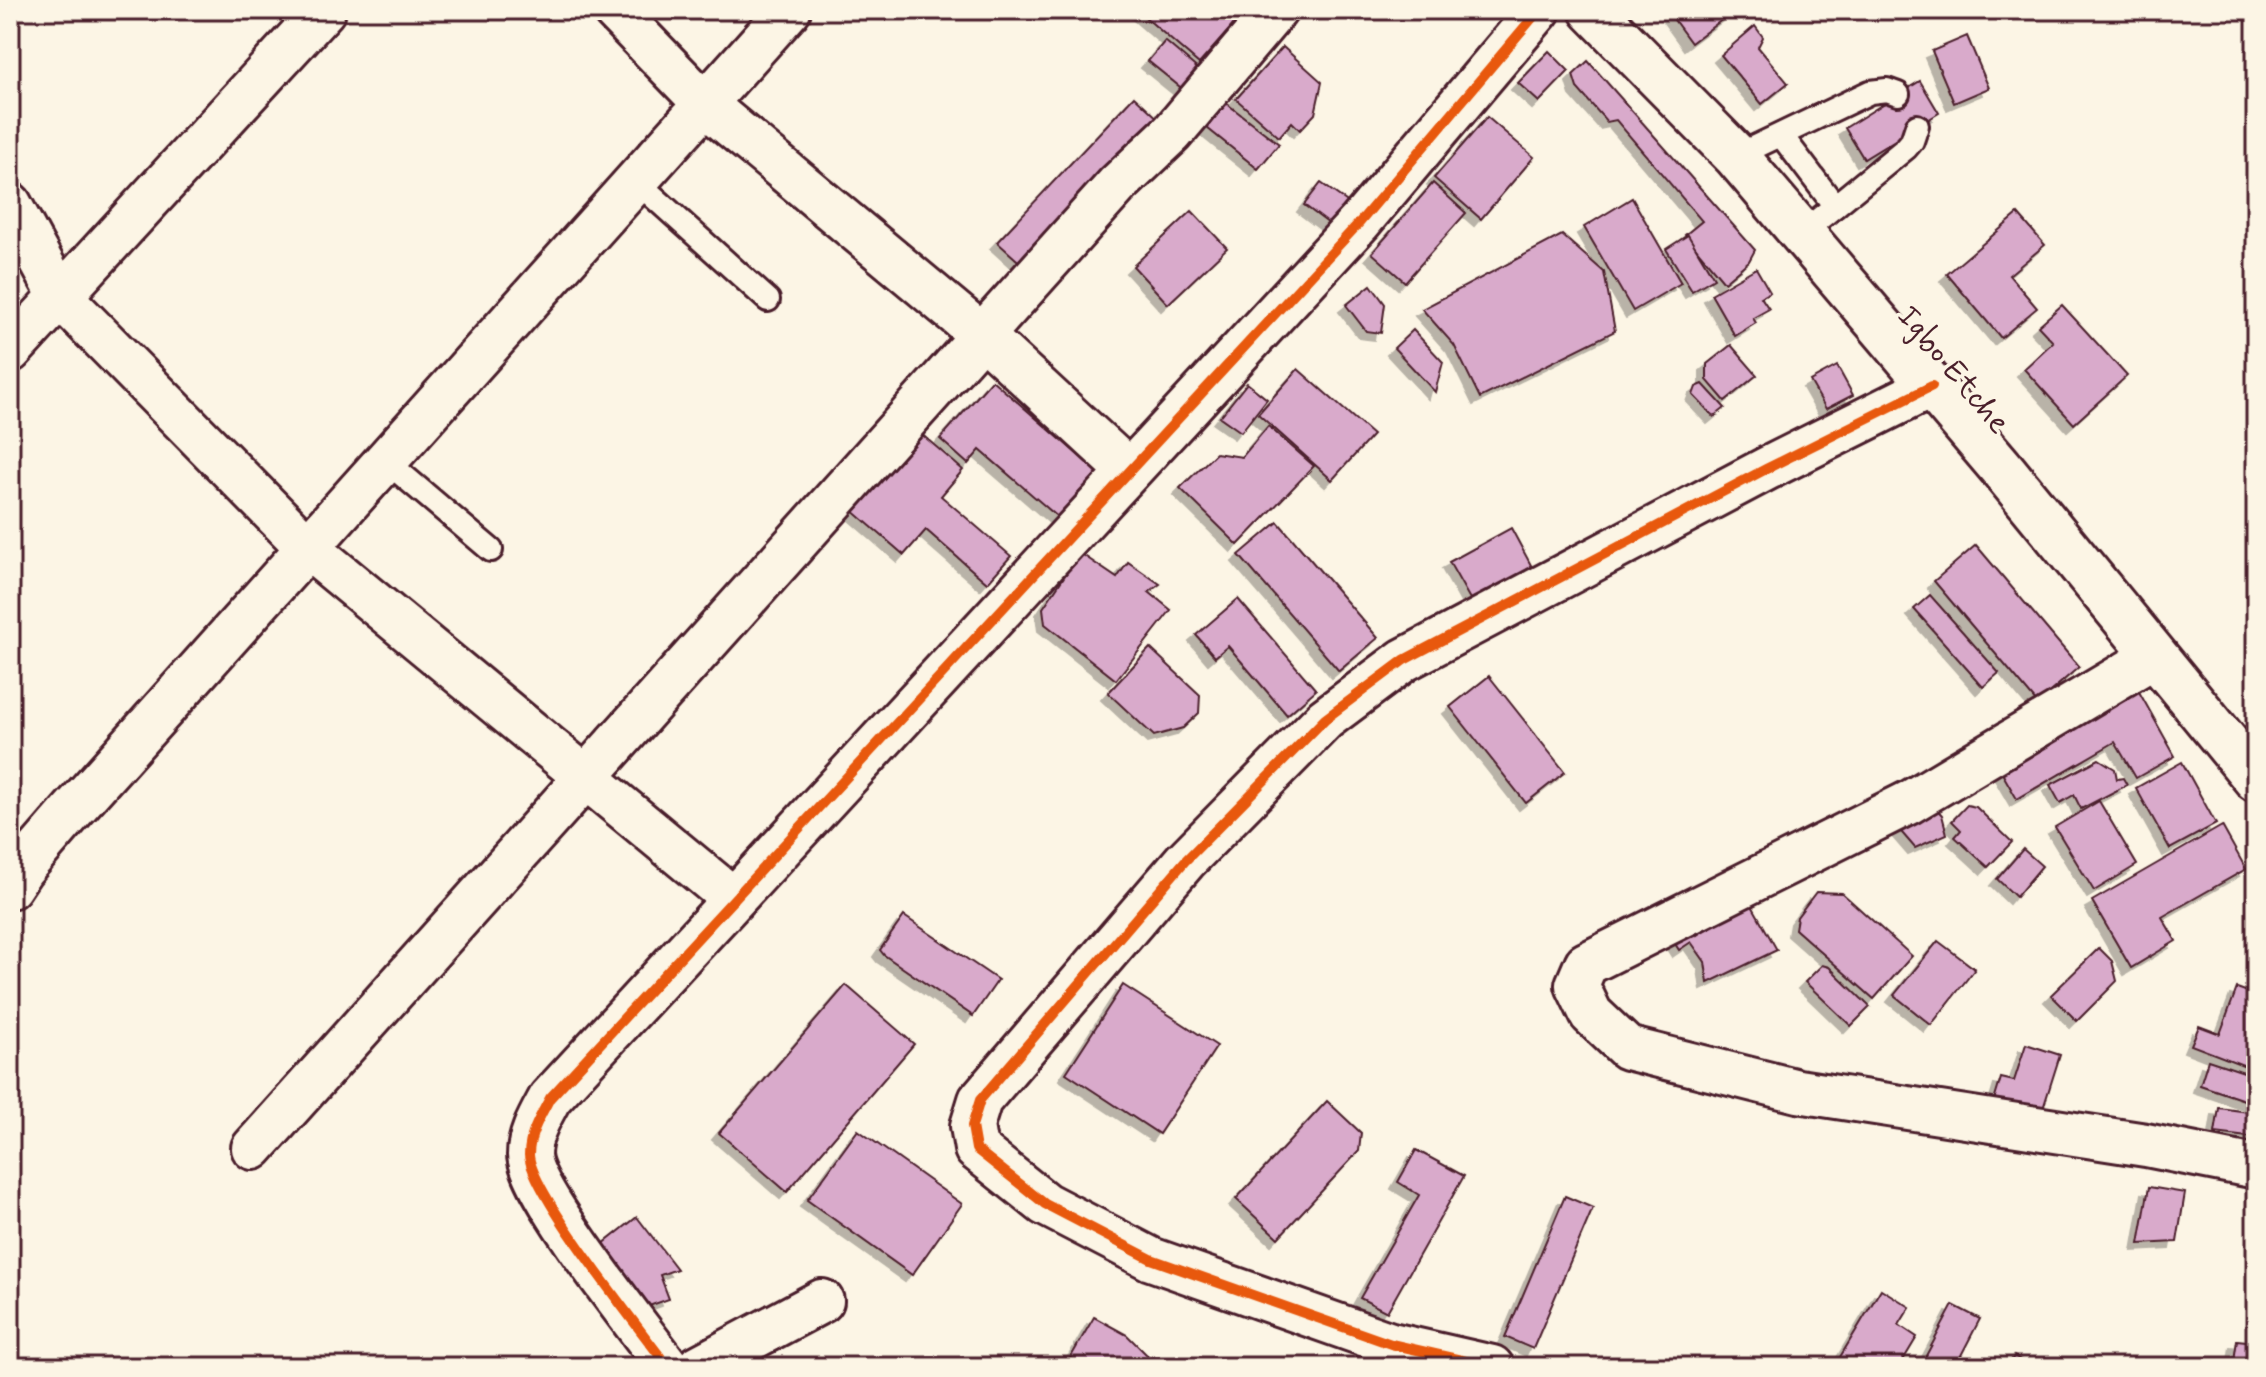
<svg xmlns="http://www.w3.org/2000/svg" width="2266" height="1377" font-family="Mynerve,sans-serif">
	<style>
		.building { fill: #d9aacb; stroke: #4a1f2b; stroke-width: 2; filter: url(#shadow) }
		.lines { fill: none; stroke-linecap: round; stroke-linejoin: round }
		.service-casing { stroke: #4a1f2b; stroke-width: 28 }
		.minor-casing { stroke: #4a1f2b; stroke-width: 48 }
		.tertiary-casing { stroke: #4a1f2b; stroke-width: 50 }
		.service { stroke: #fcf5e5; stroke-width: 22 }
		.minor { stroke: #fcf5e5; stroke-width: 42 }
		.tertiary { stroke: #fcf5e5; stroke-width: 44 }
		.cycleway-casing { stroke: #fcf5e5; stroke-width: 15 }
		.cycleway { stroke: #e8590c; stroke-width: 10 }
		.labels { text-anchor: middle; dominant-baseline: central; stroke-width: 7; stroke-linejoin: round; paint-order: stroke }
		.street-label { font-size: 32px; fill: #4a1f2b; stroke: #fcf5e5 }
	</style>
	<defs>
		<filter id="shadow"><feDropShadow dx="-7" dy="7" stdDeviation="0" flood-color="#0004"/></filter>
	</defs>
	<rect width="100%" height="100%" fill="#fcf5e5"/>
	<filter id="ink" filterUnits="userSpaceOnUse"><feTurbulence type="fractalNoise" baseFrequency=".0125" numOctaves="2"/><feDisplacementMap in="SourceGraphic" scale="16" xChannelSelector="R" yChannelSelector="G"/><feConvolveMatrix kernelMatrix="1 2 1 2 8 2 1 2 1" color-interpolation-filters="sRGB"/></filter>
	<g filter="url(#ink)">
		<!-- building -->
		<g class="building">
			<polygon points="1137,10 1238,10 1243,14 1199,64"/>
			<polygon points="1673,10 1735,10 1691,43 1669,13"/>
			<polygon points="1755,26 1763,37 1758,47 1788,83 1762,104 1721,55"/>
			<polygon points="1967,36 1989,88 1954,103 1932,51"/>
			<polygon points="1165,41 1206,76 1190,95 1148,61"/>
			<polygon points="1283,47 1322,82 1315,114 1300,130 1292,122 1279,137 1236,99"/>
			<polygon points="1549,51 1569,71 1539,102 1518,83"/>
			<polygon points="1588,61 1755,250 1749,261 1724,282 1685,235 1702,221 1616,120 1607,122 1577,88 1573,75"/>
			<polygon points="1920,81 1939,113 1864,159 1845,128"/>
			<polygon points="1134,96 1162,122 1026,268 997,242"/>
			<polygon points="1226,103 1279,144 1258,169 1207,128"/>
			<polygon points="1487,117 1534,157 1481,219 1434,178"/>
			<polygon points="1321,183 1357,209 1340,232 1304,205"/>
			<polygon points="1433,183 1466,213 1405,282 1372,253"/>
			<polygon points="1632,198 1681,283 1633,311 1584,227"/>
			<polygon points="1192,211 1227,248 1168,304 1133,266"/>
			<polygon points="2018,214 2045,245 2009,275 2037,308 2001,338 1947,274"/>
			<polygon points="1562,235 1604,272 1615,331 1480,398 1454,345 1422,309"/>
			<polygon points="1688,235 1714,278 1692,291 1666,249"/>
			<polygon points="1756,268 1770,292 1761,297 1769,309 1753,318 1756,323 1735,336 1711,294"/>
			<polygon points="1371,285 1385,304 1381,333 1366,331 1346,305"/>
			<polygon points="2062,305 2127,376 2074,424 2024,369 2053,342 2038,326"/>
			<polygon points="1413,330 1443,362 1435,392 1394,348"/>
			<polygon points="1731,345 1757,375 1725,401 1707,380 1707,364"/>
			<polygon points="1837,366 1853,395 1826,409 1810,381"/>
			<polygon points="1298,369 1373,435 1332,480 1258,414"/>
			<polygon points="992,380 1099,473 1060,519 980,450 968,464 940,439"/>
			<polygon points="1247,383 1267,399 1241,432 1220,417"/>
			<polygon points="1703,384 1725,408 1714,417 1693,395 1696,387"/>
			<polygon points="1268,426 1314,466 1238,545 1180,488 1216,453 1242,457"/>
			<polygon points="919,432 963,470 941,496 1011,556 987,583 926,530 904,555 852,510"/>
			<polygon points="1278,522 1378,638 1339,671 1239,555"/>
			<polygon points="1511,528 1532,567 1471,601 1449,562"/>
			<polygon points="1976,545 2079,667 2037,703 1934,581"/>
			<polygon points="1080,553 1117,578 1128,562 1160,584 1149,592 1171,610 1116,680 1045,624 1043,608"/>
			<polygon points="1930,595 1999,673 1983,687 1914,609"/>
			<polygon points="1238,599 1316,690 1287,715 1228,646 1215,657 1196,635"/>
			<polygon points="1150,648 1200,695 1199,713 1183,728 1154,736 1108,693"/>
			<polygon points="1489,676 1565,772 1526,803 1450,707"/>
			<polygon points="2133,681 2175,756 2136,778 2115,742 2017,799 1995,761"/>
			<polygon points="2099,759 2115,769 2117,779 2123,778 2127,785 2081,809 2074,795 2060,803 2050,785"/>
			<polygon points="2182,762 2216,824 2170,849 2136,788"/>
			<polygon points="1928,799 1942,815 1947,834 1915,848 1896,826"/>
			<polygon points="2099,801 2137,865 2094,891 2055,827"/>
			<polygon points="1967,805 1976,807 2012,842 1988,867 1955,837 1961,830 1952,821"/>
			<polygon points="2222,826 2246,869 2162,917 2176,941 2131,968 2092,901"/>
			<polygon points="2023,849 2042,866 2016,897 1997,879"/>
			<polygon points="1816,892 1842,893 1912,956 1874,999 1795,929 1797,917"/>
			<polygon points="1749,900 1777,950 1708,983 1705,962 1691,942 1679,950 1672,939 1691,926 1697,935"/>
			<polygon points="904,916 998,980 973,1016 884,955 880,950"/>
			<polygon points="1938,941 1975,969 1931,1025 1894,995"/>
			<polygon points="2099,948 2112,961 2117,981 2077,1021 2051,995"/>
			<polygon points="1822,965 1829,967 1870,1007 1851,1026 1805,982"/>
			<polygon points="846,985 914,1044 787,1192 719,1133"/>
			<polygon points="1123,985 1217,1046 1159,1134 1066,1073"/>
			<polygon points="2237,988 2256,995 2256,1070 2191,1045 2199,1026 2220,1034"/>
			<polygon points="2026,1044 2060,1055 2041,1115 1994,1101 2001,1078 2014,1081"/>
			<polygon points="2208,1060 2256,1076 2256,1104 2200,1085"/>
			<polygon points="1327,1101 1361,1133 1359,1151 1278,1238 1236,1199"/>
			<polygon points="2219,1108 2256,1113 2256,1138 2215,1133"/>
			<polygon points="858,1130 962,1204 912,1275 807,1200"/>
			<polygon points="1416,1150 1464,1176 1387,1312 1360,1298 1419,1195 1398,1182"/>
			<polygon points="2149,1187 2185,1193 2177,1242 2139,1244"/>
			<polygon points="1565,1196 1593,1208 1533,1349 1505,1337"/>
			<polygon points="637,1217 677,1269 660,1275 669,1299 646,1307 598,1248"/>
			<polygon points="1881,1289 1910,1307 1899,1325 1917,1337 1899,1367 1834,1367"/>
			<polygon points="1953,1305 1980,1319 1955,1367 1920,1367"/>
			<polygon points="1094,1317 1127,1335 1151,1359 1146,1367 1065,1367"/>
			<polygon points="2237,1340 2256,1342 2256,1367 2233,1367"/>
			<polygon points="2014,1356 2032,1367 2007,1367"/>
		</g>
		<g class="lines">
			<defs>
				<g id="service">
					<polyline points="1781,135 1835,206"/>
					<polyline points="1736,156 1870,92 1887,90 1898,94"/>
					<polyline points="636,181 768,300"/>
					<polyline points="1802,233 1906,148 1912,141 1917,126"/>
					<polyline points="386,461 491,550"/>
				</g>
				<g id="minor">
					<polyline points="614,10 706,105 983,336 1129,471"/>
					<polyline points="10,204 60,296 308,548 732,898"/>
					<polyline points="10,351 324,10"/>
					<polyline points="2155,656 1910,802 1586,964 1577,985 1591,1014 1627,1048 1798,1091 2146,1145 2256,1167"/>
					<polyline points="10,887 22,869 73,810 789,10"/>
					<polyline points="253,1148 1117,185 1172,133 1276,10"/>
					<path d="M 668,1367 C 640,1329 531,1193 529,1155 C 529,1134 541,1115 550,1098 L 1360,222 L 1539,10"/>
					<polyline points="698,1367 822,1301"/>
					<polyline points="1492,1367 1391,1344 1151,1259 1045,1204 976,1149 972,1126 980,1100 1185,861 1325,719 1404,660 1766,469 1932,386"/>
				</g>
				<polyline id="tertiary" points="1592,10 1736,156 2003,470 2256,779"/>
			</defs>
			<!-- service casing -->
			<use href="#service" class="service-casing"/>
			<!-- minor casing -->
			<use href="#minor" class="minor-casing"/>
			<!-- tertiary casing -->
			<use href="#tertiary" class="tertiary-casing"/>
			<!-- service -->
			<use href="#service" class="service"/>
			<!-- minor -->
			<use href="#minor" class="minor"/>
			<!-- tertiary -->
			<use href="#tertiary" class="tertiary"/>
			<defs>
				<g id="cycleway">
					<path d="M 668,1367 C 640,1329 531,1193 529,1155 C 529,1134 541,1115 550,1098 L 1360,222 L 1539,10"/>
					<polyline points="1492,1367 1391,1344 1151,1259 1045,1204 976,1149 972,1126 980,1100 1185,861 1325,719 1404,660 1766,469 1932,386"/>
				</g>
			</defs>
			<!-- cycleway casing -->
			<use href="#cycleway" class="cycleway-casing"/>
			<!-- cycleway -->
			<use href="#cycleway" class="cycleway"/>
		</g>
	</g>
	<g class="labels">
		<!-- street labels -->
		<g class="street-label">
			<text transform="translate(1953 370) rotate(50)">Igbo Etche</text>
		</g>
	</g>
	<!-- margin -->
	<rect width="2266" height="1377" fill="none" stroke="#fcf5e5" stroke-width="40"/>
	<rect x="20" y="20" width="2226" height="1337" fill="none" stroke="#4a1f2b" stroke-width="3" filter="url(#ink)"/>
</svg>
